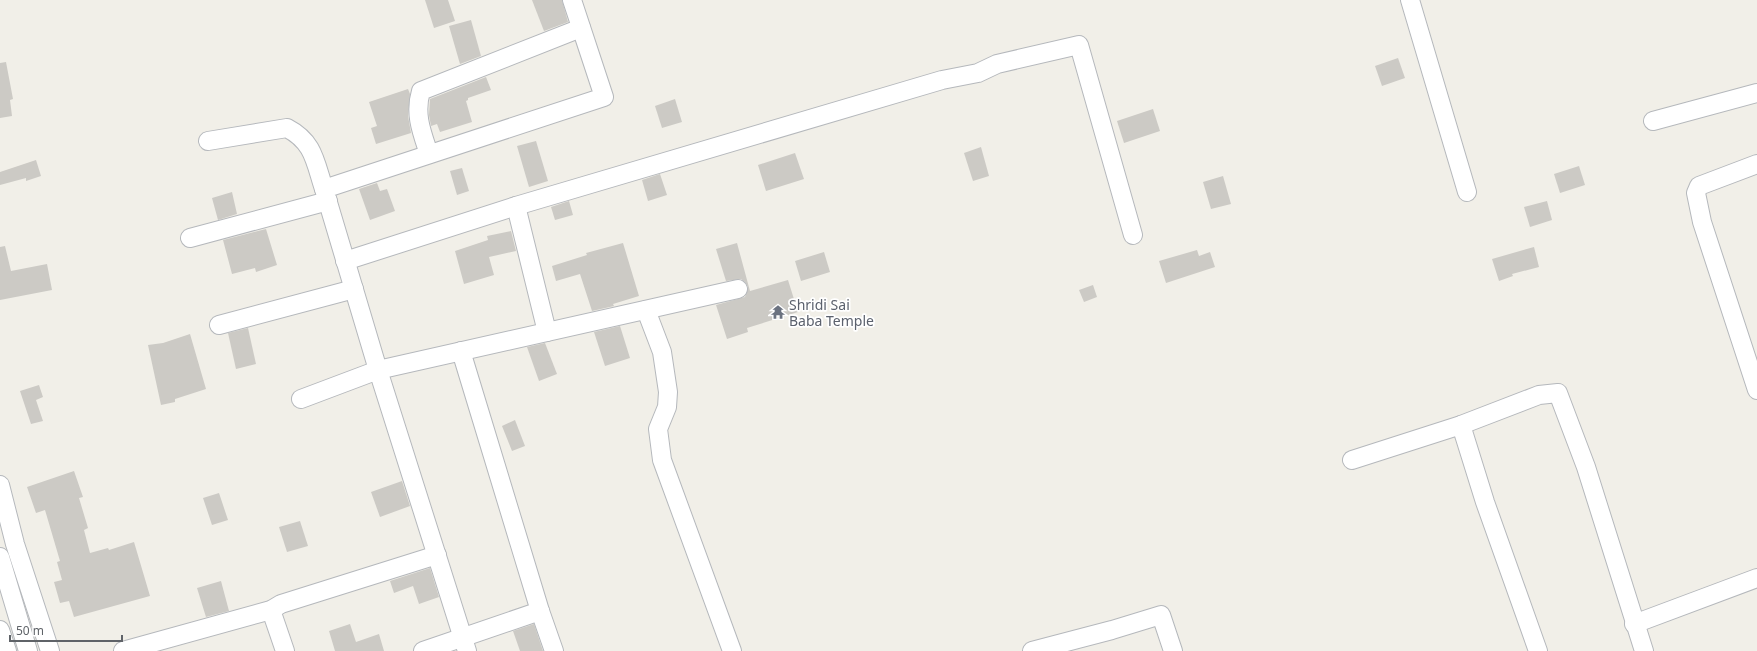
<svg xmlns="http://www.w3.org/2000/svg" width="1757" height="651" font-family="'Noto Sans',sans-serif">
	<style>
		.building { fill: #cccac5 }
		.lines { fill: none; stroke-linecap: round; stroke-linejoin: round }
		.minor-casing { stroke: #b5b8bc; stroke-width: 20 }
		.minor { stroke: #fff; stroke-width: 18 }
		.labels { text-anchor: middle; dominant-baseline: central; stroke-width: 3.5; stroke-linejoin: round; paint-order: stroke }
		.worship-label { font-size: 14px; fill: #5b616d; stroke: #fff; text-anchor: start }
	</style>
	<rect width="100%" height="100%" fill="#f1efe8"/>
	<!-- building -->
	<g class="building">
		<polygon points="425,0 448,0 455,21 434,28"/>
		<polygon points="532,0 562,0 568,22 544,31"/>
		<polygon points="471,20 481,56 460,64 449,26"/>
		<polygon points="1398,58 1405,78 1382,86 1375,66"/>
		<polygon points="6,62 13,99 10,100 12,116 0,118 0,63"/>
		<polygon points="486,77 491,90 468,98 468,100 466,101 472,122 440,132 437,124 431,126 429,115 430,99"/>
		<polygon points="408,89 410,94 408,116 411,133 376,144 371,128 377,126 369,102"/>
		<polygon points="675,99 682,122 662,128 655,106"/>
		<polygon points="1153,109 1160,131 1124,143 1117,121"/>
		<polygon points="536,141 548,181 529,187 517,146"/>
		<polygon points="981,147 989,176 973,181 964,153"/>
		<polygon points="795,153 804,179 766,191 758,165"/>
		<polygon points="36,160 41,176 26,181 26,178 0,185 0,172"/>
		<polygon points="1579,166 1585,185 1560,193 1554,174"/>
		<polygon points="462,168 469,191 457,195 450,171"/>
		<polygon points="660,174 667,195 648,201 642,180"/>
		<polygon points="1223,176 1231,204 1211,209 1203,182"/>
		<polygon points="377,183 380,191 387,189 395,211 370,220 359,189"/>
		<polygon points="232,192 237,214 218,220 212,198"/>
		<polygon points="569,201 573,215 555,220 551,207"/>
		<polygon points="1547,201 1552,220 1530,227 1524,207"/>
		<polygon points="266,229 277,265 256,272 255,268 232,274 223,240"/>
		<polygon points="511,231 516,251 489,257 494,275 464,284 455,251 488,240 487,236"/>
		<polygon points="623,243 639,296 613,304 614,306 592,311 580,274 556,281 552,266 587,255 586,253"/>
		<polygon points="737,243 750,291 788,280 798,312 747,328 748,332 727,339 716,305 745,297 748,287 745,282 741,279 726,281 716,249"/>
		<polygon points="5,246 11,271 47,264 52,290 0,300 0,247"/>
		<polygon points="1534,247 1539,267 1512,274 1513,276 1499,281 1492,259"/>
		<polygon points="1197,250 1199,256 1210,252 1215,267 1166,283 1159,261"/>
		<polygon points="824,252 830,272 801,281 795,261"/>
		<polygon points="1093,285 1097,297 1084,302 1079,290"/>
		<polygon points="620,326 630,358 605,366 594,332"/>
		<polygon points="248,328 256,364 236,369 228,333"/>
		<polygon points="190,334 206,389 175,399 175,402 161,405 148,345 163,343"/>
		<polygon points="545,343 557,374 539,381 527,347"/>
		<polygon points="39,385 43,397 36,400 43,421 31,424 20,391"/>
		<polygon points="515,420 525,446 512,451 502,426"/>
		<polygon points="74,471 83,497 79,498 88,528 84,530 90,553 108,548 109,550 134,542 150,596 74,617 69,601 60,603 54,582 62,580 57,562 60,561 45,510 36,513 27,487"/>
		<polygon points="402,481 410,506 380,517 371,492"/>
		<polygon points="219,493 228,520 212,525 203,498"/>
		<polygon points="300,521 308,546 287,552 279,527"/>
		<polygon points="430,568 439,597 419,604 413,586 394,593 390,581"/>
		<polygon points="221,581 229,611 206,617 197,588"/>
		<polygon points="350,624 356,642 379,634 384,651 335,651 329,631"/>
		<polygon points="534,624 543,651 520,651 513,631"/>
	</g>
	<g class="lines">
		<defs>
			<g id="minor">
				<polyline points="572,0 604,97 324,189 378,370 738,289"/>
				<polyline points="1410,0 1467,192"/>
				<polyline points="1653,121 1757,93"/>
				<path d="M 208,141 L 287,128 C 314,142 315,162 324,189"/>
				<path d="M 429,154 C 422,133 414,114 421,91 L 581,28"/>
				<polyline points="1757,164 1699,186 1696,193 1702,222 1757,390"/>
				<polyline points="516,206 547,332"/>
				<polyline points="190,238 328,201"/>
				<polyline points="345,261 516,206 942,80 978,73 997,64 1079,45 1133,235"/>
				<polyline points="646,310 662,352 668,392 667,407 658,429 662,460 732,651"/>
				<polyline points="219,325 354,289"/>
				<polyline points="461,351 540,611 554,651"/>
				<polyline points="301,399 378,370 467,651"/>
				<polyline points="1461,425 1485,502 1538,651"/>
				<polyline points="1352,460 1461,425 1539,395 1558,393 1586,467 1644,651"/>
				<polyline points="0,485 15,544 50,651"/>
				<polyline points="0,557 28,651"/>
				<polyline points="271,610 285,651"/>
				<polyline points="1634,624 1757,578"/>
				<polyline points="0,630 7,651"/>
				<polyline points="123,651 271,610 281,604 437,555"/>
				<polyline points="423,651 540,611"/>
				<polyline points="1032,651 1112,630 1161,615 1173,651"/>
			</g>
		</defs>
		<!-- minor casing -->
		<use href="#minor" class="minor-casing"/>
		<!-- minor -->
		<use href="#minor" class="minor"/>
	</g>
	<!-- icons -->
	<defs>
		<symbol id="temple-bare" viewBox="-9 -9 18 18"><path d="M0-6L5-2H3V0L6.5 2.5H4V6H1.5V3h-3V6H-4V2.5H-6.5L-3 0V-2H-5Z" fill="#6b7280" stroke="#fff" stroke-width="2.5" paint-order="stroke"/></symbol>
	</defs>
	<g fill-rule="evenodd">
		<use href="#temple-bare" x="768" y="302" width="20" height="20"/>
	</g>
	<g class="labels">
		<!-- worship labels -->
		<g class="worship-label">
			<text x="789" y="304">Shridi Sai<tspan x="789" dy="16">Baba Temple</tspan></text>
		</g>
	</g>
	<!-- scale -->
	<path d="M10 635v6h112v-6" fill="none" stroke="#5f6368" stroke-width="2"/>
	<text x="16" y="635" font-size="12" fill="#5f6368" stroke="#ffffff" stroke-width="3" paint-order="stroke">50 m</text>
</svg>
